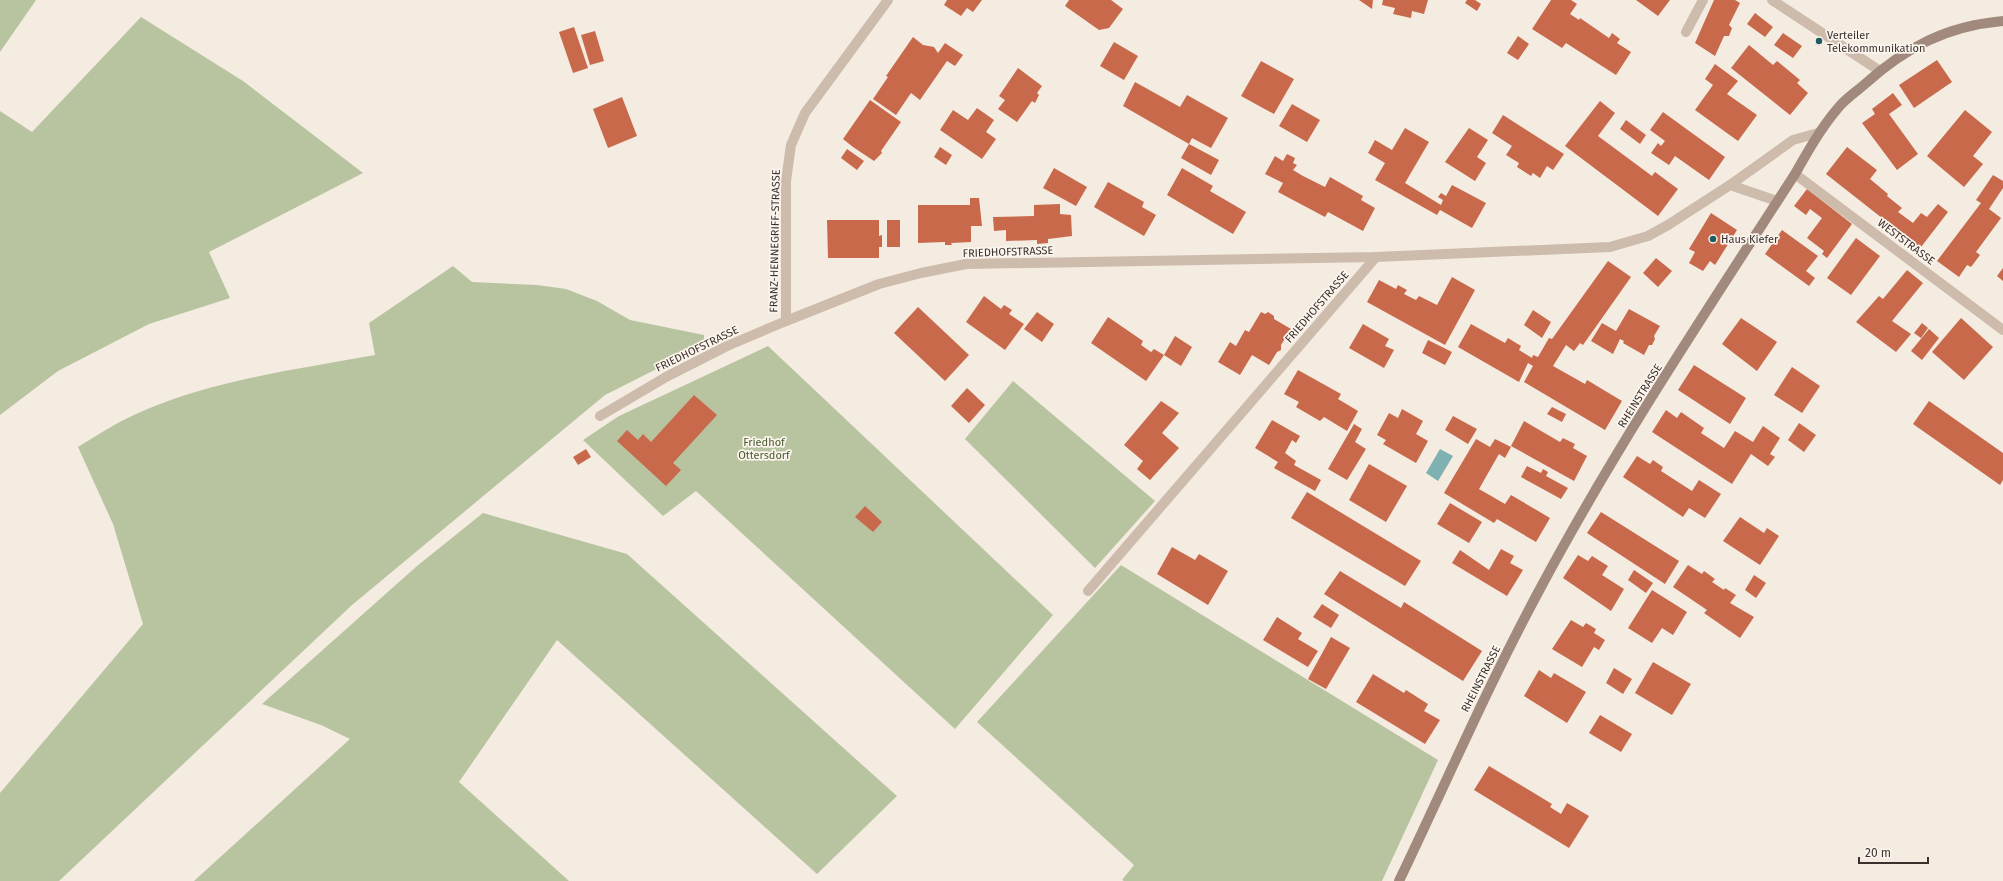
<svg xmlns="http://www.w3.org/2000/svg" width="2003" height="881" font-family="'Fira Sans',sans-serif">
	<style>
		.green { fill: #b8c4a0 }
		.water { fill: #7fb0b2 }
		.building { fill: #c8694b }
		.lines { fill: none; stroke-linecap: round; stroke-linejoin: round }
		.minor { stroke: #cdbbac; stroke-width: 10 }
		.secondary { stroke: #a18a7d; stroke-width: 10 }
		.poi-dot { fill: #1f5a5e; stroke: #fbf5ee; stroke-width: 1.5 }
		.labels { text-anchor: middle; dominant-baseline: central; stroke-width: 3.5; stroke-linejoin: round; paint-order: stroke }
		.poi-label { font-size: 11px; fill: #3b302b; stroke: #fbf5ee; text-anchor: start }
		.street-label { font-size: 11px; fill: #3b302b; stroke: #fbf5ee }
		.park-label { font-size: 11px; fill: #4a5a2e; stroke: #fbf5ee }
	</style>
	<rect width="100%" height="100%" fill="#f4ebe1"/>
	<!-- green -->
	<g class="green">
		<polygon points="0,0 36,0 0,52"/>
		<polygon points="141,17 243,81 363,173 209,252 230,298 149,324 58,371 0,415 0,111 32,132"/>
		<path d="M 453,266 L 472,282 L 537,285 L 566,289 L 597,301 L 630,320 L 704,335 L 704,345 L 605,395 L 352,605 L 59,881 L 0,881 L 0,793 L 143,624 L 113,524 L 78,447 C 96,436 114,424 134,415 C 209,380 294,370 375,355 L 369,323 Z"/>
		<polygon points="768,346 1053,615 955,729 696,491 663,516 583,440 619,416"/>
		<polygon points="1013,381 1155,501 1095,568 965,439"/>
		<polygon points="483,513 627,554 897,796 817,874 557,640 459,782 569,881 194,881 350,739 321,725 262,704 417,566"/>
		<polygon points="1121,565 1438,760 1382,881 1124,881 1122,880 1134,865 977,722"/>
	</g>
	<!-- water -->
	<polygon class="water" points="1440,449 1453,456 1438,481 1426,473"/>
	<!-- building -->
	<g class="building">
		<polygon points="947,0 982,0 973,12 967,8 961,16 944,5"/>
		<polygon points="1069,0 1111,0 1123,9 1109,28 1099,30 1065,6"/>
		<polygon points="1359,0 1373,0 1372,9"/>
		<polygon points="1383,0 1428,0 1424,14 1412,11 1411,18 1393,14 1395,8 1382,5"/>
		<polygon points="1467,0 1475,0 1481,4 1477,11 1465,3"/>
		<polygon points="1551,0 1571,0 1577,4 1570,14 1579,20 1580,18 1609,38 1612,33 1620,39 1617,43 1631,52 1616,75 1566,43 1562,48 1532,29"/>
		<polygon points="1636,0 1670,0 1658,16"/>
		<polygon points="1714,0 1735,0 1740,3 1729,25 1732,28 1729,36 1724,36 1715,56 1695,43"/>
		<polygon points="1755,13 1773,27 1765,37 1747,24"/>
		<polygon points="574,27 588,68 573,73 559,32"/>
		<polygon points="595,31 604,61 590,65 581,35"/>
		<polygon points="1783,33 1802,46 1793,58 1774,45"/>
		<polygon points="1518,36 1529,44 1518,60 1507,53"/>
		<polygon points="1820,36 1824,39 1819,46 1815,44"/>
		<polygon points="913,37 923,45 934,47 938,53 945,43 963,55 955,66 947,61 920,100 911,93 896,115 873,99 888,77 886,76"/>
		<polygon points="1114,42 1138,56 1124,80 1100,66"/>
		<polygon points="1749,45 1773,65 1777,61 1800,80 1797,83 1808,93 1790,115 1731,68"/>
		<polygon points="1937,60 1952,82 1914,108 1899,85"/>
		<polygon points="1261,61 1294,79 1274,114 1241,96"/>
		<polygon points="1715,64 1738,81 1727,94 1757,115 1738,141 1695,110 1713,85 1705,79"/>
		<polygon points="1018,68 1042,86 1037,93 1039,95 1035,103 1032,101 1017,122 998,109 1005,100 999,96"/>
		<polygon points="1135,82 1180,107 1187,95 1228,118 1211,148 1192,138 1189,144 1123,106"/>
		<polygon points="1893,93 1902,105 1889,114 1918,154 1897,170 1862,123 1875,114 1872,109"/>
		<polygon points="622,97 637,136 608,148 593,109"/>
		<polygon points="870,100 901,122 881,151 882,153 874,161 853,147 843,139"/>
		<polygon points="1600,101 1615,113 1598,136 1652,176 1655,172 1678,189 1658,216 1565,146"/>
		<polygon points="1292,104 1320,120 1307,142 1279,126"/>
		<polygon points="977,108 994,120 986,132 996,139 982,159 940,130 953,110 968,120"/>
		<polygon points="1965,110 1992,132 1973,156 1983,164 1964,187 1927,156"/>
		<polygon points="1663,112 1725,157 1709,180 1675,156 1669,165 1651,153 1658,143 1661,146 1665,141 1650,130"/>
		<polygon points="1503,115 1564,154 1553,170 1547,166 1540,178 1533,173 1531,176 1517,167 1519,163 1506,155 1512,146 1492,133"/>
		<polygon points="1626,120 1646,135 1640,144 1620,129"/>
		<polygon points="1405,128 1429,142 1405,183 1441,205 1443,200 1438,197 1441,193 1446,196 1452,185 1486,203 1472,228 1440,210 1437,215 1375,180 1385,163 1368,153 1375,140 1392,150"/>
		<polygon points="1469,128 1488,140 1477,157 1486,163 1475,181 1445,162"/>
		<polygon points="1189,144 1219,160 1211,175 1181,158"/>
		<polygon points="940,147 952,155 946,165 934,157"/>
		<polygon points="1847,147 1877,170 1870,179 1888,194 1887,196 1902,208 1898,212 1913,223 1921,213 1927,217 1938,204 1948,212 1918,251 1894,232 1896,229 1826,174"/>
		<polygon points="847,149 864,161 857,170 841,158"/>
		<polygon points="1287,154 1295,158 1293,163 1297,165 1293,170 1303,176 1325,187 1330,177 1363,196 1361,200 1375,208 1363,231 1328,212 1325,217 1278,192 1283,183 1265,174 1275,156 1283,161"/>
		<polygon points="1054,168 1087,187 1076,206 1043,188"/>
		<polygon points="1182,168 1213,186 1210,191 1246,212 1233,234 1167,195"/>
		<polygon points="1993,175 2003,181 2003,188 1989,209 2001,218 1976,252 1980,255 1971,267 1967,265 1959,277 1937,261 1981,203 1976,200"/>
		<polygon points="1108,182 1144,202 1142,207 1156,215 1144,236 1094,207"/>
		<polygon points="1807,189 1852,224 1827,258 1822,254 1824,251 1807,238 1822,218 1810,209 1806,215 1794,206"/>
		<polygon points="970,198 979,198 982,226 971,226 971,242 951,243 952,245 945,245 945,242 918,243 918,205 970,205"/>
		<polygon points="1060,204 1060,214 1071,215 1072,236 1048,239 1048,243 1037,244 1037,240 1006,241 1006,230 994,231 993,217 1034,216 1034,205"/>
		<polygon points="1711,213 1737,230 1715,265 1710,261 1703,271 1689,263 1695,252 1689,249"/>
		<polygon points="827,220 879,220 879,236 882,235 882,247 879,247 879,258 828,258"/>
		<rect x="887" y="220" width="13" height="27"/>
		<polygon points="1782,230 1818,256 1806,271 1815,278 1809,286 1765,254"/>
		<polygon points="1856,238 1880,256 1851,295 1827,278"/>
		<polygon points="1656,258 1672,271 1658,287 1643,273"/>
		<polygon points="1608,261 1631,277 1583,345 1580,343 1574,351 1566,345 1553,366 1585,384 1587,380 1622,401 1605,430 1524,382 1533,366 1528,363 1519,382 1458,347 1471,324 1505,343 1508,338 1521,346 1519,350 1532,358 1533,355 1538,357 1549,338 1552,339"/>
		<polygon points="2003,268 2003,281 1997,276"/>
		<polygon points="1907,270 1923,283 1892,321 1911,334 1896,352 1856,322 1879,296 1883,299"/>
		<polygon points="1452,277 1475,290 1445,345 1367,302 1379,280 1396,289 1398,285 1407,290 1404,294 1416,300 1419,296 1437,305"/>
		<polygon points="984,296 1001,309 1004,305 1012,310 1009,314 1024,324 1005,350 966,322"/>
		<polygon points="918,307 969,355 945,381 894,333"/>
		<polygon points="1629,309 1660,326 1654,336 1655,339 1652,345 1649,345 1644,355 1623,343 1624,341 1620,339 1613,354 1591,341 1602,323 1616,331"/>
		<polygon points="1533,310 1551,322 1542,338 1524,325"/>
		<polygon points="1037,312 1054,324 1042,342 1024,329"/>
		<polygon points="1261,312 1265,314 1268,312 1274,316 1274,319 1291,329 1281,345 1281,350 1277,352 1269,365 1252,355 1240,375 1218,362 1230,342 1236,346 1245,330 1249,332"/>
		<polygon points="1108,317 1143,341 1141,345 1151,352 1154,349 1164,355 1146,381 1091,343"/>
		<polygon points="1741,318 1777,342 1757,371 1722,344"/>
		<polygon points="1961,318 1993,347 1964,380 1932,352"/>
		<polygon points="1922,323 1928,328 1921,338 1914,333"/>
		<polygon points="1363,324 1389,339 1385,346 1394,350 1384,368 1349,348"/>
		<polygon points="1929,329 1939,338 1922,360 1911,351"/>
		<polygon points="1175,336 1192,347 1181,366 1164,355"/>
		<polygon points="1428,340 1452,352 1445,365 1422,353"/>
		<polygon points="1694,365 1746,398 1730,424 1678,390"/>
		<polygon points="1792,367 1820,386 1802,413 1774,395"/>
		<polygon points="1298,370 1341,394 1338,399 1358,411 1347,431 1324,417 1320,421 1296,407 1299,402 1284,394"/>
		<polygon points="967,388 985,405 969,423 951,406"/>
		<polygon points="694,395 717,415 673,463 681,470 666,486 617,441 627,430 638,440 643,434 651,442"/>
		<polygon points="1161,401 1179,413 1162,433 1179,448 1150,480 1137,469 1143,461 1124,445"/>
		<polygon points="1929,401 2003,453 2003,480 2000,485 1913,424"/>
		<polygon points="1552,407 1566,414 1562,422 1547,414"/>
		<polygon points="1402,409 1423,421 1416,434 1428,441 1416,463 1383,444 1386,440 1377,435 1389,413 1398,418"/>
		<polygon points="1666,410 1677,418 1681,412 1704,428 1701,433 1724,448 1735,431 1753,442 1763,426 1780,438 1770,454 1775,457 1768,466 1751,454 1732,484 1652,432"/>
		<polygon points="1453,416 1477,429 1468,444 1445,430"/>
		<polygon points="1272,420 1300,436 1296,443 1292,440 1285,453 1296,461 1294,465 1321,480 1315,491 1274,468 1278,462 1255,448"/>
		<polygon points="1524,421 1560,442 1563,438 1575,444 1573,448 1587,456 1574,481 1511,446"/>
		<polygon points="1799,423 1816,435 1804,452 1788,440"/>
		<polygon points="1354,424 1362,429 1355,442 1366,449 1347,480 1328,469"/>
		<polygon points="1476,439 1490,447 1495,439 1511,447 1505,458 1499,454 1479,489 1505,504 1511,495 1550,518 1536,542 1497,519 1494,523 1444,493"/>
		<polygon points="586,449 591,457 578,465 573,457"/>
		<polygon points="1637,456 1650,464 1653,460 1663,467 1661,471 1692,491 1699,480 1721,494 1705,518 1689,508 1683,517 1623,477"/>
		<polygon points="1369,464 1407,486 1386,522 1349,500"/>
		<polygon points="1527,466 1541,473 1543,469 1548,472 1546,476 1568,488 1561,499 1521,477"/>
		<polygon points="1307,492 1421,561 1405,586 1291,518"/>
		<polygon points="1450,503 1482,522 1469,543 1437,524"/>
		<polygon points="865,506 882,522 873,532 855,517"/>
		<polygon points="1601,512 1679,561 1665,584 1587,533"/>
		<polygon points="1740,517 1764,533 1767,528 1779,536 1760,565 1723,541"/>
		<polygon points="1172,547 1195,560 1199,554 1228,571 1208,605 1157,574"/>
		<polygon points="1501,549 1514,556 1510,563 1523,570 1507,596 1452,563 1460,550 1489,570"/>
		<polygon points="1578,555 1588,561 1592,556 1608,566 1602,575 1624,589 1611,611 1563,578"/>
		<polygon points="1688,565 1702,574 1704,571 1715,579 1712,582 1724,590 1725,588 1736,595 1730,603 1754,617 1740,638 1704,613 1707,610 1673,587"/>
		<polygon points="1634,570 1653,583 1646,593 1628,580"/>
		<polygon points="1340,571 1401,608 1404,602 1482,651 1463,681 1324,594"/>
		<polygon points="1754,575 1766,583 1756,598 1745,590"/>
		<polygon points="1652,590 1687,612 1673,635 1662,628 1652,643 1628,628"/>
		<polygon points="1322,604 1339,615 1331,628 1313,617"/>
		<polygon points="1277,617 1302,633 1298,639 1318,651 1308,667 1263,640"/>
		<polygon points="1571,620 1583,627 1586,623 1596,629 1594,633 1605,640 1599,650 1594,647 1582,667 1552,649"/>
		<polygon points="1331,637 1350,648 1326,689 1308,679"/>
		<polygon points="1653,662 1691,684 1672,715 1635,693"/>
		<polygon points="1614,668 1632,679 1623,694 1606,683"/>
		<polygon points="1539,670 1551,678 1554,673 1586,692 1567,723 1524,696"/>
		<polygon points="1373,674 1404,693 1406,690 1428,704 1424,711 1440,720 1425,744 1356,702"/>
		<polygon points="1600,715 1632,734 1621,752 1589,733"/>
		<polygon points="1489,766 1552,804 1550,807 1561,814 1567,803 1589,816 1569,848 1474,790"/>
	</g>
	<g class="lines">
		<!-- minor -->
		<g class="minor">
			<polyline points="1772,0 1880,71"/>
			<polyline points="1686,32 1703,0"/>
			<polyline points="1795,174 2003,330"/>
			<polyline points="1730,185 1777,201"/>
			<polyline points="786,321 786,181 791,145 805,113 888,0"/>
			<polyline points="600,416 666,377 727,346 786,321 879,284 921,273 966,264 1376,257 1610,247 1648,236 1668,225 1730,185 1793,140 1818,133"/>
			<polyline points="1088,591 1376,257"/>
		</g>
		<!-- secondary -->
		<path class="secondary" d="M 1399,881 C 1446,783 1489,683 1541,587 C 1617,445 1707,310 1795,174 C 1808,151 1821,128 1838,108 C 1845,99 1856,92 1865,84 C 1906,47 1947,26 2003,21"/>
	</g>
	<!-- markers -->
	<g class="poi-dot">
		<circle cx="1819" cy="41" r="4"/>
		<circle cx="1713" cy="239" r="4"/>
	</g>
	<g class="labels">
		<!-- poi labels -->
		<g class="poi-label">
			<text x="1827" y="35">Verteiler<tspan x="1827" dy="13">Telekommunikation</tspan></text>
			<text x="1721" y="239">Haus Kiefer</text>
		</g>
		<!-- street labels -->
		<g class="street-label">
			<text transform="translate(775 241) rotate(-89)">FRANZ-HENNEGRIFF-STRASSE</text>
			<text transform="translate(1906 242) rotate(37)">WESTSTRASSE</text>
			<text transform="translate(1008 252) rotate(-2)">FRIEDHOFSTRASSE</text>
			<text transform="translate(1317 307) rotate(-49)">FRIEDHOFSTRASSE</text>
			<text transform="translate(697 349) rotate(-26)">FRIEDHOFSTRASSE</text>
			<text transform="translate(1640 396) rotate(-58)">RHEINSTRASSE</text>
			<text transform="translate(1481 679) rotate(-63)">RHEINSTRASSE</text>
		</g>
		<!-- park labels -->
		<g class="park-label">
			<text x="764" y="442">Friedhof<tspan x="764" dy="13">Ottersdorf</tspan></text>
		</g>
	</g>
	<!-- scale -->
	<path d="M1859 857v6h69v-6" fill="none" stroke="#3b302b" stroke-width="2"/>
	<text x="1865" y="857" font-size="12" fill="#3b302b" stroke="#fbf5ee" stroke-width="3" paint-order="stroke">20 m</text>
</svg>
